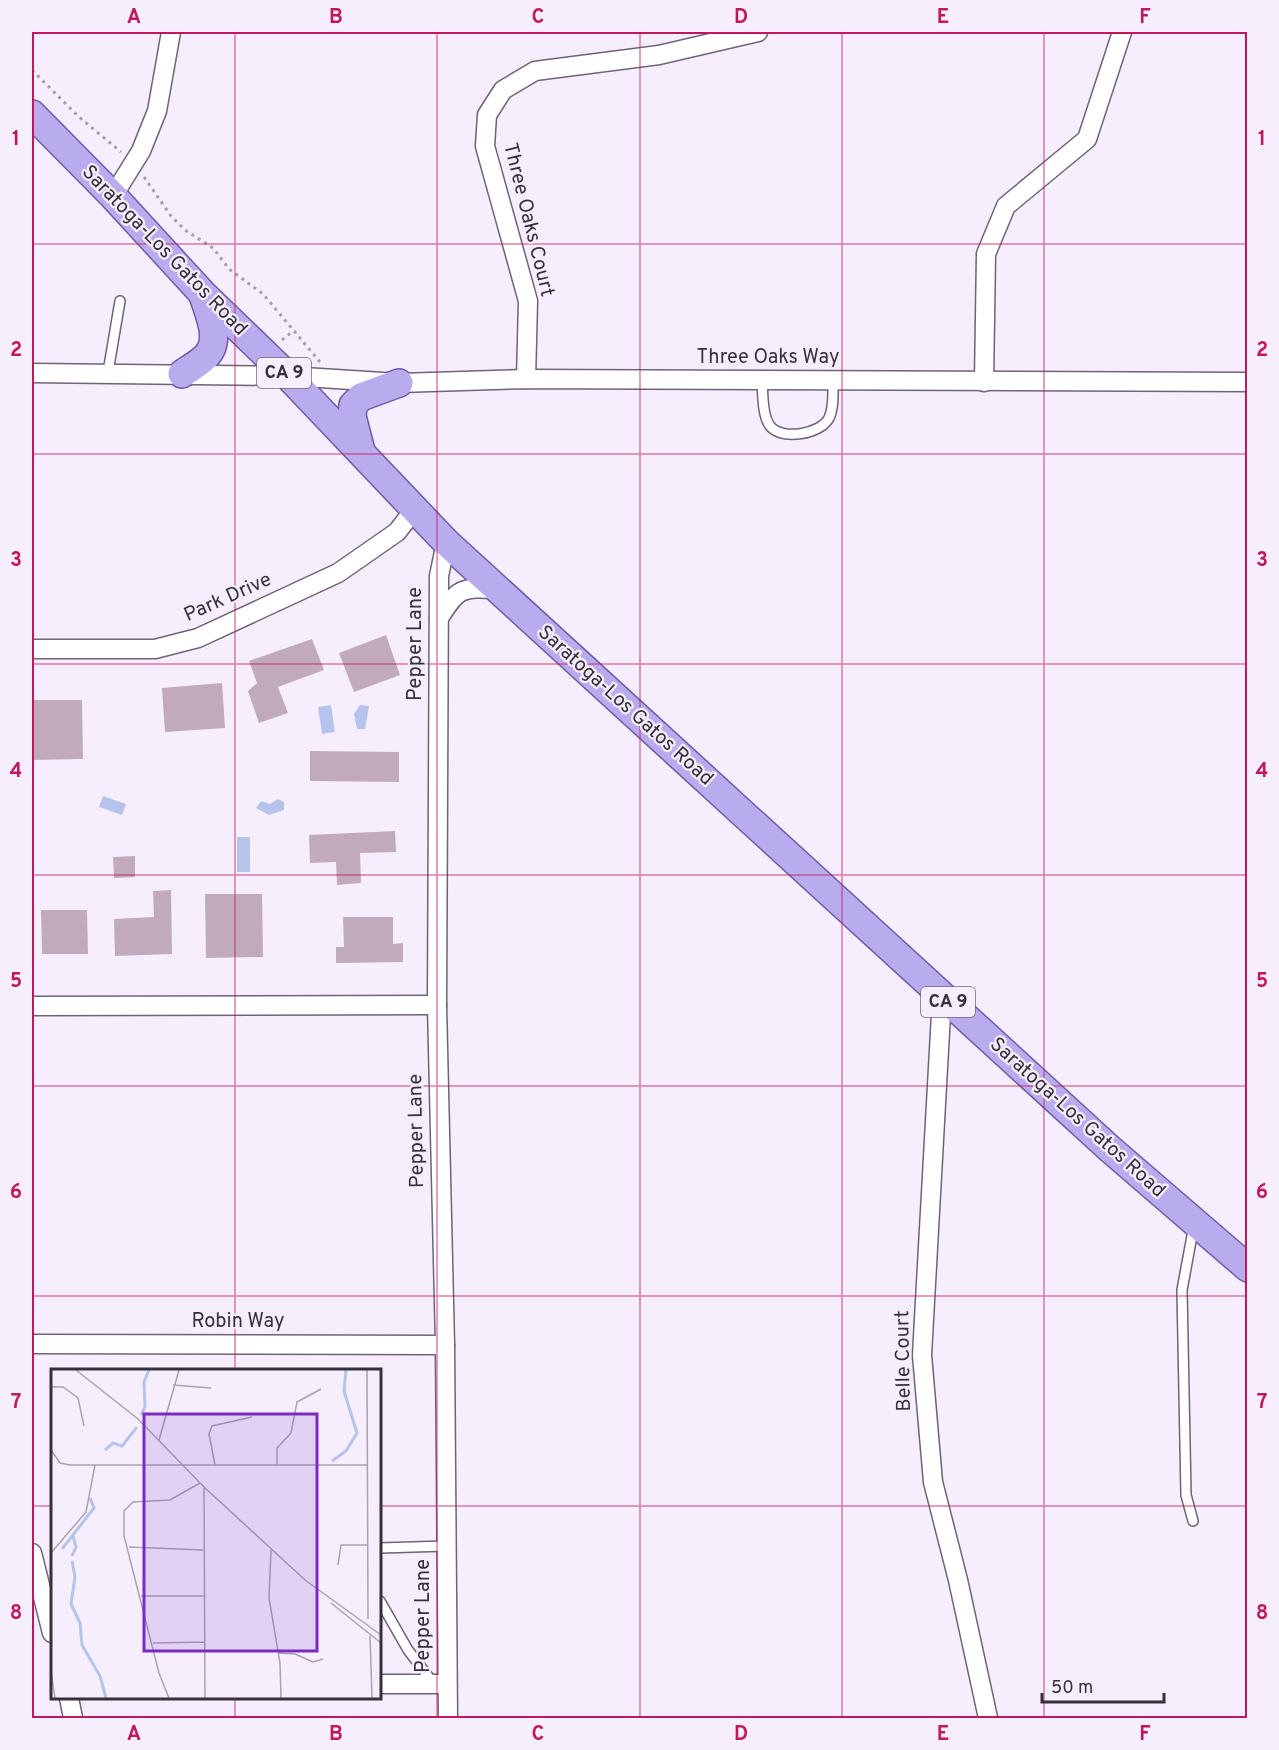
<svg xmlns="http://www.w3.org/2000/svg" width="1279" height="1750" font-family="Overpass,sans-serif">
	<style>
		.water { fill: #b6c4eb }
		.building { fill: #c0aabc }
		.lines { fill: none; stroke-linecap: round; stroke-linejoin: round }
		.service-casing { stroke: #6f6378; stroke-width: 12 }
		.minor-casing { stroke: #6f6378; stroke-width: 21 }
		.primary-casing { stroke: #6c5ca8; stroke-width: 30 }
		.path { stroke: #a7a0ac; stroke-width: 3; stroke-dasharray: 3 4.5; stroke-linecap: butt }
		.service { stroke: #fff; stroke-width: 9 }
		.minor { stroke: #fff; stroke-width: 18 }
		.primary { stroke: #b9acee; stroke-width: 27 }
		.grid { fill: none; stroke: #c2185b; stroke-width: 1.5; stroke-opacity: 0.55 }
		.labels { text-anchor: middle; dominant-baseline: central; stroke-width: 4.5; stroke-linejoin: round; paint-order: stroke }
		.shield { fill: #f6eefd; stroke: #6f6974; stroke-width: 1.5 }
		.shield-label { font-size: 18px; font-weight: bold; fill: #353039 }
		.street-label { font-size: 20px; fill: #353039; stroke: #f6eefd }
		.inset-river { fill: none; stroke: #b6c4eb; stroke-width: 3 }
		.inset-road { fill: none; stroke: #a9a2af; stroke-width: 1.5 }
		.view { fill: #7b2cbf; fill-opacity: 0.15; stroke: #7b2cbf; stroke-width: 3 }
		.inset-edge { fill: none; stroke: #353039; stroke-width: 3 }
		.neatline { fill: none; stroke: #c2185b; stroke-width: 2 }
		.grid-label { font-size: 20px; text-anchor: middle; font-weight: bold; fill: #c2185b }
	</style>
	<rect width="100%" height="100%" fill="#f6eefd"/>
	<!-- water -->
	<g class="water">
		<polygon points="331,705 335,732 322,734 318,707"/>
		<polygon points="360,705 369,706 365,729 357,729 354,714"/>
		<polygon points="103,796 126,804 122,815 99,807"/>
		<polygon points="278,799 284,802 284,810 269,815 256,808 261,801 270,804"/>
		<rect x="237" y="837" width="13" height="35"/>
	</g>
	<!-- building -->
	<g class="building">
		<polygon points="386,635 400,675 354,692 339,653"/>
		<polygon points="312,639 324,670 278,687 288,713 259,723 248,691 257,683 249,661"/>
		<polygon points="222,683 225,728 165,732 162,688"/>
		<polygon points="32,700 82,700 83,759 32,760"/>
		<polygon points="310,751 399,752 399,782 310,781"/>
		<polygon points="395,831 396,852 360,853 361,883 337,885 336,862 310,863 309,835"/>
		<polygon points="135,856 135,877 114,878 113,857"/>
		<polygon points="171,890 172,954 115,956 114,919 154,917 153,891"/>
		<polygon points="205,894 262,894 263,957 206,958"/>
		<polygon points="41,910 87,910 88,954 42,954"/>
		<polygon points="343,917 393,917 393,944 403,943 403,962 336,963 336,947 344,947"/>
	</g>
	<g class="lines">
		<defs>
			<g id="service">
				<polyline points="108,372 120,301"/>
				<path d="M 762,380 C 763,393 762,415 770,426 C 782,441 821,434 829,418 C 834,408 833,392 833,381"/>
				<polyline points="1193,1521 1186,1495 1182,1290 1194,1225"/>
				<polyline points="380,1548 446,1546"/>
				<polyline points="380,1601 408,1650 434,1684"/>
			</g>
			<g id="minor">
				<polyline points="113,196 141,151 157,111 171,32"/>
				<polyline points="32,373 288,376 399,383 526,379 1248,382"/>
				<polyline points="526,379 528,301 485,146 487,115 503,90 535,71 659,55 758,32"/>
				<polyline points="984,382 986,254 1006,206 1087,139 1122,32"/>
				<polyline points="446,542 439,576 437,1005 445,1345 448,1718"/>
				<path d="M 439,618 C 458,588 461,587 497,589"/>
				<polyline points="32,649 155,649 198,638 338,573 397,532 414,510"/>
				<polyline points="942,996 922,1355 933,1482 958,1580 988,1718"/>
				<polyline points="32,1006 437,1005"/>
				<polyline points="32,1344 445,1345"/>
				<polyline points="32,1553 52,1633"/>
				<polyline points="380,1684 447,1684"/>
				<polyline points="69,1698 73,1718"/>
			</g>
			<g id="primary">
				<polyline points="32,114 113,196 203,294 288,376 446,542 1110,1149 1248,1268"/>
				<path d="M 182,374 C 190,368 202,362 208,354 C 221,338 208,312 203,295"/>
				<polyline points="361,451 352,416 353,405 361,397 399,383"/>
			</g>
		</defs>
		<!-- service casing -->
		<use href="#service" class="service-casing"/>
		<!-- minor casing -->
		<use href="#minor" class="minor-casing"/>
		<!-- primary casing -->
		<use href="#primary" class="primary-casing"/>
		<!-- path -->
		<g class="path">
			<polyline points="32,70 79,117 121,152"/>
			<polyline points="144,177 171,216 185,230 213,248 229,269 263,294 320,362"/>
			<polyline points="282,340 292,332"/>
		</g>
		<!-- service -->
		<use href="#service" class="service"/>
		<!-- minor -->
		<use href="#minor" class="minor"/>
		<!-- primary -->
		<use href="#primary" class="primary"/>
	</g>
	<!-- grid -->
	<path class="grid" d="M 235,32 L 235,1370M 437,32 L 437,1718M 640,32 L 640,1718M 842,32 L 842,1718M 1044,32 L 1044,1718M 32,244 L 1248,244M 32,454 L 1248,454M 32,664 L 1248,664M 32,875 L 1248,875M 32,1086 L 1248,1086M 32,1296 L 1248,1296M 32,1506 L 52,1506M 380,1506 L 1248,1506M 235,1698 L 235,1718"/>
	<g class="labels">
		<!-- shield labels -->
		<g class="shield">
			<rect x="257" y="358" width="54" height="30" rx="4.5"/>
			<rect x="921" y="987" width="54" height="30" rx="4.5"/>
		</g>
		<g class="shield-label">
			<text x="284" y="373">CA 9</text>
			<text x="948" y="1002">CA 9</text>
		</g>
		<!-- street labels -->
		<g class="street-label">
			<text transform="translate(528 220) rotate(76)">Three Oaks Court</text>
			<text transform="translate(164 251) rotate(46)">Saratoga-Los Gatos Road</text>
			<text x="768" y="358">Three Oaks Way</text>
			<text transform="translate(228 598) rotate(-24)">Park Drive</text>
			<text transform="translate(416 644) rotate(-90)">Pepper Lane</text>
			<text transform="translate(625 706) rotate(42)">Saratoga-Los Gatos Road</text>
			<text transform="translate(1077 1118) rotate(42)">Saratoga-Los Gatos Road</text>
			<text transform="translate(417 1131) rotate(-91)">Pepper Lane</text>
			<text x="238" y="1322">Robin Way</text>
			<text transform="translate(904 1361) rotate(-91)">Belle Court</text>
			<text transform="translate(424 1616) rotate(-90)">Pepper Lane</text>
		</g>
	</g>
	<!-- overview -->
	<g transform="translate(51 1369)">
		<rect width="330" height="330" fill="#f6eefd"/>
		<path class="inset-river" d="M 90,46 L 94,38 L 93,13 L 98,1M 54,81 L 62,74 L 71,77 L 86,58M 281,92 L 295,82 L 306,64 L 293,22 L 295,1M 11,180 L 43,139 L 39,129M 21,187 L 25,178 L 22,167M 21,192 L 24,208 L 20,235 L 29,254 L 31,276 L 49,307 L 55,329"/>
		<path class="inset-road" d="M 25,1 L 87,50 L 153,118 L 254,211 L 330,266M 316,1 L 317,250M 122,16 L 160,19M 0,18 L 12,18 L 27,29 L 33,57M 108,71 L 128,1M 0,81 L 9,94 L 19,96 L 316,96M 164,96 L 158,65 L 161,57 L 201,48M 226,96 L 226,79 L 240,64 L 246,33 L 270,20M 153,119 L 154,329M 78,178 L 152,181M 220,181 L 218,229 L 229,294 L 230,329M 0,184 L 35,143 L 44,96M 287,196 L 290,176 L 317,176M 90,227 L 153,227M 280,234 L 330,274M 319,267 L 321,329M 102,274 L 153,273M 228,284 L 244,285 L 262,293 L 272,290M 0,303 L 4,329M 118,329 L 108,304 L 73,167 L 73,142 L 82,133 L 119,131 L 149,114"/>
		<path class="view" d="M 93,45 L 266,45 L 266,282 L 93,282 Z"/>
		<rect width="330" height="330" class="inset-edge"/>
	</g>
	<!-- border -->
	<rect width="1279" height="1750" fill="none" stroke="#f6eefd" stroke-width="66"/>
	<!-- scale -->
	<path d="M1042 1693v9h122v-9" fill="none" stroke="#353039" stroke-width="3"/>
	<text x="1051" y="1693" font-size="18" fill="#353039" stroke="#f6eefd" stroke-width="4.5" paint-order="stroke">50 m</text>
	<rect x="33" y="33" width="1213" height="1684" class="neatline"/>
	<g class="grid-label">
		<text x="134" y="23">A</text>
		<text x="336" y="23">B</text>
		<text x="538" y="23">C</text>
		<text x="741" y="23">D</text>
		<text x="943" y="23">E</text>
		<text x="1145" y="23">F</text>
		<text x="16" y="145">1</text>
		<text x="1262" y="145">1</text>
		<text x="16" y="356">2</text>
		<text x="1262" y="356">2</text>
		<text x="16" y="566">3</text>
		<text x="1262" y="566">3</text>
		<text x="16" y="777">4</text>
		<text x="1262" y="777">4</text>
		<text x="16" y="987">5</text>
		<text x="1262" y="987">5</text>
		<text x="16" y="1198">6</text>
		<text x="1262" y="1198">6</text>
		<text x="16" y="1408">7</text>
		<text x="1262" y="1408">7</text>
		<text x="16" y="1619">8</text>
		<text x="1262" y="1619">8</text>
		<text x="134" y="1740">A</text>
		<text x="336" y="1740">B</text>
		<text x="538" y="1740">C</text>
		<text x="741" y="1740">D</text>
		<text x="943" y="1740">E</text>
		<text x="1145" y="1740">F</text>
	</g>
</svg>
